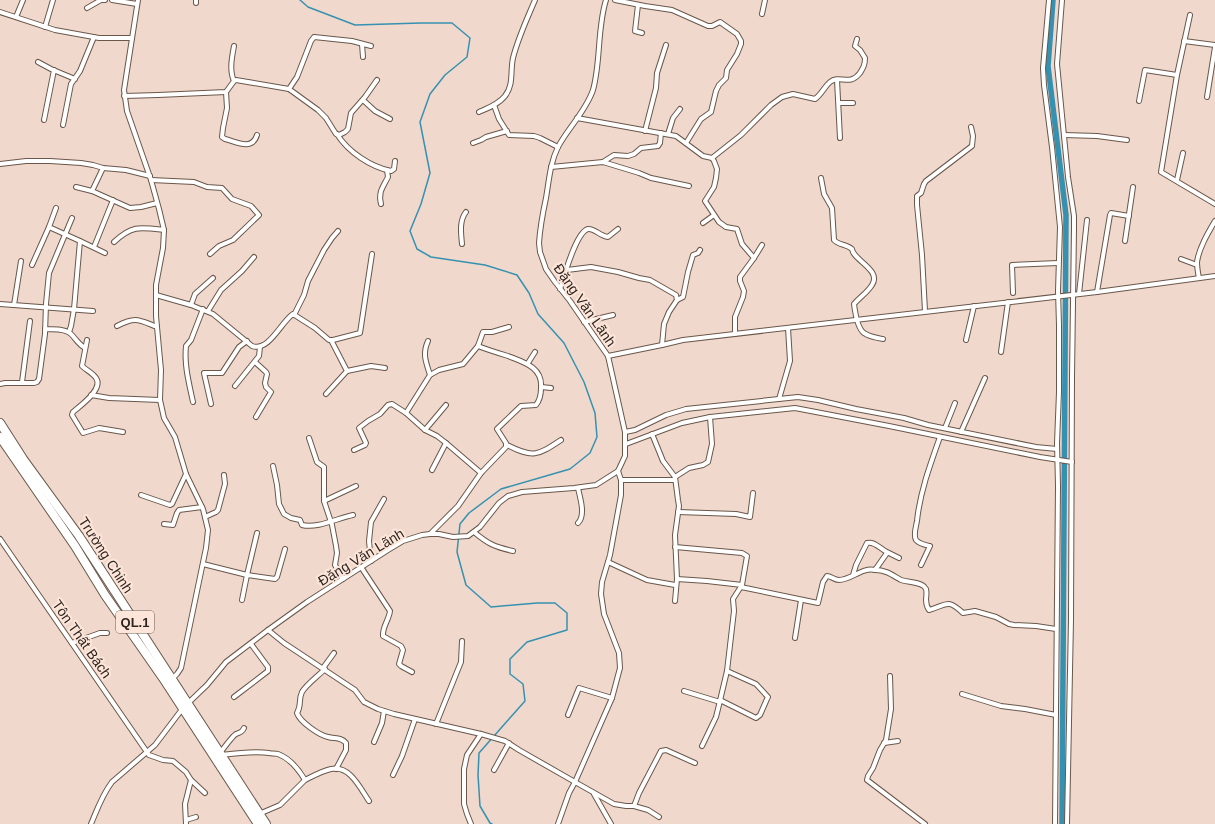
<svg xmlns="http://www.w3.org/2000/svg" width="1215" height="824" font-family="Helvetica,sans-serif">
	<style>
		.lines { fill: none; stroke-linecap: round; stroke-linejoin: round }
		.stream { stroke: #3691b1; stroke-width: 1.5 }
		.canal { stroke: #3691b1; stroke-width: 5.5 }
		.street-casing { stroke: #69574b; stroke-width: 6 }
		.highway-casing { stroke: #69574b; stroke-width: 10 }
		.street { stroke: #fff; stroke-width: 4 }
		.highway { stroke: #fff; stroke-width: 8 }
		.labels { text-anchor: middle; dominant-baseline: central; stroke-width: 4; stroke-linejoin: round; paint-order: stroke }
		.shield { fill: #fde6d9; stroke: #6b5f58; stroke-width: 1 }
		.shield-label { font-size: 13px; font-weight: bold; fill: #2d2520 }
		.street-label { font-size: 14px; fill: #2d2520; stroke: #fde6d9 }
	</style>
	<rect width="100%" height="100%" fill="#f0d9cc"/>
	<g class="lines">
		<!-- stream -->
		<polyline class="stream" points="300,0 308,7 355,25 421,23 452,23 470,38 467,57 445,75 430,94 420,122 430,173 421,204 410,231 417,249 431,257 485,265 517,275 529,293 538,314 564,343 584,382 595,413 597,437 590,453 570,469 501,489 469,513 460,524 457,552 466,585 491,607 537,603 555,603 567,613 567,630 527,642 510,659 510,674 523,684 525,701 479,753 478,775 480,806 490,823 492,824"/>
		<!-- canal -->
		<polyline class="canal" points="1053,0 1048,66 1066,215 1062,824"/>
		<defs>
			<g id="street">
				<polyline points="112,0 137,4"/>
				<polyline points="138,0 124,90 127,111 151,180 159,209 164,230 163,248 156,285 156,316 161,370 160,400 164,418 175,437 186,474 203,509 208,530 206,548 181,668 177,674 172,679"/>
				<polyline points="196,0 196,3"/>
				<polyline points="615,0 645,6 672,10 708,26 712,26 720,22 737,34 741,41 741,44 737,54 727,70 726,78 719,85 716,91 711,112 701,119 686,143"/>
				<polyline points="1049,0 1043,68 1044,85 1052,147 1060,227 1058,291 1059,325 1059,392 1057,443 1058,486 1055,824"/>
				<polyline points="1062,0 1057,64 1068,177 1074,216 1074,228 1072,377 1071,620 1067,824"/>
				<polyline points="638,5 635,31 642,33"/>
				<polyline points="87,8 101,0 105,0"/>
				<polyline points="0,12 55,30 99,38 132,38"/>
				<polyline points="762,14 765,0"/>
				<polyline points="1190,15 1177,75 1161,172 1215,204"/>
				<polyline points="16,17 23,0"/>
				<polyline points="45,27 53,0"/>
				<polyline points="1184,41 1215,45"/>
				<polyline points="362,44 363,57"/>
				<polyline points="38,62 51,69 75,79"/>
				<polyline points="837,80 840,138"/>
				<path d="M 234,81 C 229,70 232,57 234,46"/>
				<polyline points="289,89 297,77 311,41 314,37 352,41 371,46"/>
				<path d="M 226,92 L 227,108 L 223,128 L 222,137 L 225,139 C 237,142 252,151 257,135"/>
				<polyline points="124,96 158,95 226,92 234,81 236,80 289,89 318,110 326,118 336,134 339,135 345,132 348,129 351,113 365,97 377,80"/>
				<polyline points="1207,97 1215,47"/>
				<polyline points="363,100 375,111 390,119"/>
				<polyline points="1139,101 1145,70 1177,75"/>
				<polyline points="839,103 853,103"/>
				<polyline points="494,105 499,119 509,135 534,136 540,138 558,147"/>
				<path d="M 479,112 C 488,108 499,104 505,96 C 514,85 510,71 513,58 C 518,38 527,19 535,0"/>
				<polyline points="577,118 676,136 703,156 712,158 714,161 717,169 716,178 714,187 705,201 719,222 726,227 737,229 742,244 754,258 740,277 740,281 744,291 743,297 735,317 735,334"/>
				<polyline points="44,120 54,70"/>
				<polyline points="63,125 71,84 80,71 94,37"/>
				<polyline points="645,131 656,88 657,73 666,45"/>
				<path d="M 337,134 C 348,152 371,167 391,171 L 394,169 L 395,161"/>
				<polyline points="668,134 673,118 680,109"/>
				<polyline points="1064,135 1097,136 1127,140"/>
				<polyline points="473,143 481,140 486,137 507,131"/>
				<path d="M 712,158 L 741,135 L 771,105 L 782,97 L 793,94 L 815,99 C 822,94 824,87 830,82 C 840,74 849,87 860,73 C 863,68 865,65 865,58 L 860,50 L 855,46 L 857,39"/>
				<polyline points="603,162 614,155 628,156 634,154 641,148 658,146 660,143 661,133"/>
				<polyline points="0,164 26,161 50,161 81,163 93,165 103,168 126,170 150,176"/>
				<polyline points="551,167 603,162 639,173 651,178 689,186"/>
				<polyline points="103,168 92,191 130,208 141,207 157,203"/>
				<path d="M 821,178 L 824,194 L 832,208 L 834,240 C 838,245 846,244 852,249 C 853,260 882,270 872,285 C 867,293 860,297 854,304 C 855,312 857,328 864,333 C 870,337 877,338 883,339"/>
				<polyline points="151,180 194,182 207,187 222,188 232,199 251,206 259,215 233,240 219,246 210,254"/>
				<polyline points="1177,180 1183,153"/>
				<polyline points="76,187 92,191"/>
				<path d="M 381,204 C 378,192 383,187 388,177 L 387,170"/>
				<polyline points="56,208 49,227 80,241 74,309 71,326 69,332"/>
				<polyline points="703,223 714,215"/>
				<polyline points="80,241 105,253"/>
				<polyline points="1125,241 1133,187"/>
				<path d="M 114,242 C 132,225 140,227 164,230"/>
				<path d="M 462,244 C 461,233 459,221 466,212"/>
				<polyline points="94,247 113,200"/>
				<polyline points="754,258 762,245"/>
				<polyline points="1181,259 1197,265"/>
				<polyline points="32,265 49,227"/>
				<polyline points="567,270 591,267 618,272 639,278 650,280 676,295 677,300"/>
				<path d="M 1199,278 C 1198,273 1197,268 1197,262 C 1199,248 1208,233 1215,221"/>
				<path d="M 560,289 C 564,277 576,232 588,229 C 594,228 600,236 608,237 L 618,229"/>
				<polyline points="1097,292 1110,215 1111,213 1129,216"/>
				<polyline points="1013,293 1012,265 1058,263"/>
				<polyline points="1079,294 1087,220"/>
				<path d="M 156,295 L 191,305 L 213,314 L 252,346 C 269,352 281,322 293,314 L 315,328 L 329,340 L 333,340 L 360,333 L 372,254"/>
				<polyline points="0,304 93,311"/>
				<polyline points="14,305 21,261"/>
				<polyline points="191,305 195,294 213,278"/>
				<polyline points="208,311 221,290 242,271 254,257"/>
				<polyline points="925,311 922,255 917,205 917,196 921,193 924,184 926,181 972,146 973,136 971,127"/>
				<polyline points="294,315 304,295 308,281 324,250 332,238 338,231"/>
				<polyline points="584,322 613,315"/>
				<path d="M 117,326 C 136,316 139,320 157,327"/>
				<path d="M 45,329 C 52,330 65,328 71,334 C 76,339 78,344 85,348"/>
				<path d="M 87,340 L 82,366 C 86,370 93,373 96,378 C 104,389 80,406 73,412 L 72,415 L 83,433 L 99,428 L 123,432"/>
				<polyline points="966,340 974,306"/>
				<path d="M 428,341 C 422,354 426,362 430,375"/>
				<polyline points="662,345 664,324 669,312 677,300 683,297 688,272 693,255 698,253 700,250"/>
				<polyline points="1001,352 1008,302"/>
				<polyline points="608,356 662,345 683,340 1097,292 1215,276"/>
				<polyline points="255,362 266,372 267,374 265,383 266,387 271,392 256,417"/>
				<polyline points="528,363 535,352"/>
				<polyline points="347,371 371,366 385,368"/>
				<polyline points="22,382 30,321"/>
				<polyline points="0,384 5,383 34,383 37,382 39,379 45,334 46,304 49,273 72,218"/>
				<polyline points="235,386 259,356 260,347"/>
				<polyline points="541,387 551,388"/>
				<polyline points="326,394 347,371 331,340"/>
				<polyline points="91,395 109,398 160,400"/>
				<polyline points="779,399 790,361 788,328"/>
				<path d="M 193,402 C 189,383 184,365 186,346 L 191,340 L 203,309"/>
				<polyline points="211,404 204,373 222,373 239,347 247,341"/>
				<polyline points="406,413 430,375 439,370 463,364 478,346 483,332 492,332 509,327"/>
				<polyline points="945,428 955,403"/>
				<polyline points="425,430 446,405"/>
				<polyline points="625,432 635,430 666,415 686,409 798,397 818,400 856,409 904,418 928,425 1036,447 1057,449"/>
				<polyline points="961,432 985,378"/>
				<polyline points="652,434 663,461 675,477 678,500 679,506 675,535 677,579 675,601"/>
				<polyline points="309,438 317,462 324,467 324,501 332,525 336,546 337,553 335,565 343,579"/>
				<polyline points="626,444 682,423 710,417 795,408 889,426 1040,457 1072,462"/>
				<path d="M 507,445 C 533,458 537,456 561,440"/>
				<polyline points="354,450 365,445 366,443 359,428 368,421 380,414 388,405 392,404 406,413 425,430 437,436 446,443 481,473"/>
				<path d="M 273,466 L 277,485 L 279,504 L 284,514 L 291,518 L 300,520 L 302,525 C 317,529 338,518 353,515"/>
				<polyline points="432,470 446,443"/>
				<polyline points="675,477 689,468 703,465 708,462 712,444 710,417"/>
				<polyline points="621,480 675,480"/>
				<polyline points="141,495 170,505 172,504 186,474"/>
				<polyline points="324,501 356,486"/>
				<polyline points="678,512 736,514 750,517 753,493"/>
				<polyline points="205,517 216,512 218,510 225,484 224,475"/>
				<path d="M 578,523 C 586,515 580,498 578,488"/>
				<polyline points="164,524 173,525 177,513 179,510 202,507"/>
				<path d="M 474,532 C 488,544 495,547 513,551"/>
				<path d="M 430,534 L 458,506 L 481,473 L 506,447 L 506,443 L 497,429 L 521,406 L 536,405 C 540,400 541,394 541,388 C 543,367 523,362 508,356 C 498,353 488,350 478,346"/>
				<polyline points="0,539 149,755 163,760 173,761 186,772 191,780 185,804 186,824"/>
				<polyline points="675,547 742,553 747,556 742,585 733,599 734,611 727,671 718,709 716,717 702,746"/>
				<polyline points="371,561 369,541 371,522 384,499"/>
				<polyline points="608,562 647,580 675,585"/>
				<polyline points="203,564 247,575 275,579 277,577 285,549"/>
				<path d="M 921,565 L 930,546 C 925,545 919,544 916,540 C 913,535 916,527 917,521 C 920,492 930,465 940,437"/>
				<path d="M 361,567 L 390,611 C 389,620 382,627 383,636 L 401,646 L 403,650 L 399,664 L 401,666 L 412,672"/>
				<path d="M 875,570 C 886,570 892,575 901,580 C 907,582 916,582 922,585 C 924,586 925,587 926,589 C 928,597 923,601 929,610 C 947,605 947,598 963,613 L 975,611 L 996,617 L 1009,624 L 1014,625 L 1036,626 L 1056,629"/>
				<path d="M 853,575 L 856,565 L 867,543 C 875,541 880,549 887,552 C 891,554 895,556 899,558"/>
				<polyline points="677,579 707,581 742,585"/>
				<path d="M 741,587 L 818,603 L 823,582 L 827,576 C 831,576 834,580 839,580 C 851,580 862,567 875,570 L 887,553"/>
				<polyline points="242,600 247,575 257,533"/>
				<polyline points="268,630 284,643 355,690 364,702 378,709 394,714 481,734 505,741 519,750 575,782 612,698 620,668 619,653 604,614 601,594 602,582 610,555 621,495 621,480 618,471"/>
				<polyline points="795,638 801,600"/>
				<polyline points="72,643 100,633 107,633"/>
				<polyline points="323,668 334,653"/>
				<path d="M 325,669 C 318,676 306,685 302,692 C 298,700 302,705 297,713 C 300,722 319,735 328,737 C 335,739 341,737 346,743 L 346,750 L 336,769"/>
				<polyline points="890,676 891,709 886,740 880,750 873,768 868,776 867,780 925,824"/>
				<polyline points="684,691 720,702"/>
				<polyline points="962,694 1001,706 1025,709 1056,715"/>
				<polyline points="234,697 268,671 268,667 251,644"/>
				<polyline points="720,700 756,718 760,715 767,699 768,697 756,684 727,671"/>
				<polyline points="568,715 579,688 612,698"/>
				<polyline points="436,724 461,662 462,641"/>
				<polyline points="374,742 382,723 384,711"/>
				<polyline points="884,743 898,741"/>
				<path d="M 220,753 C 223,749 234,735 236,734 C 240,732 242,733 244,728"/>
				<path d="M 222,755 C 238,753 253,751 269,753 C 271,754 275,753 278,754 C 289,758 299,770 305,780 C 313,776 322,771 331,769 C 350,765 360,788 369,801"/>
				<polyline points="494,770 509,743"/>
				<polyline points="393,775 402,756 415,719"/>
				<polyline points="191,780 205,793"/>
				<polyline points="594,794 611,824"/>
				<polyline points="634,806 639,793 661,751 666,750 695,763"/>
				<polyline points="259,814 280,805 305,780"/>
				<polyline points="186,820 196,817"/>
				<path d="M 91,824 C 97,810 102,795 112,782 L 155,745 L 183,708 L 207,685 L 226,662 L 268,630 L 307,602 L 388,550 L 403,541 L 422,535 L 430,534 L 439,534 L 453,537 L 468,536 L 480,527 L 499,503 L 508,496 L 522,492 L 574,488 L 596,485 L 618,471 L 625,456 L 625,432 L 608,356 L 570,301 L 555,282 L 546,269 L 540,252 L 539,243 C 540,228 543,212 546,198 C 549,181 550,163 558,147 C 568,128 586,111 593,90 C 601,61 597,29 606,0"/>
				<polyline points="471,824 467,814 464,804 464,769 467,755 481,734"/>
				<polyline points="558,824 569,793 575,782 614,804 626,806 634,806 648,810 659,817"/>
			</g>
			<g id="highway">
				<polyline points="0,423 23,459 79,536 266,824"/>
				<polyline points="0,437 75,546 105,595 165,681 258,824"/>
			</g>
		</defs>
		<!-- street casing -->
		<use href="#street" class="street-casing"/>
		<!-- highway casing -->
		<use href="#highway" class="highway-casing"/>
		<!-- street -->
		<use href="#street" class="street"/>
		<!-- highway -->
		<use href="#highway" class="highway"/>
	</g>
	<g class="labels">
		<!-- shield labels -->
		<rect class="shield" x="116" y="611" width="38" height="22" rx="3"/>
		<g class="shield-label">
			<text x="135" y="622">QL.1</text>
		</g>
		<!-- street labels -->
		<g class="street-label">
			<text transform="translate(585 305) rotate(55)">Đặng Văn Lãnh</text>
			<text transform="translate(106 555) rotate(57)">Trường Chinh</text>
			<text transform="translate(361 557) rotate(-31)">Đặng Văn Lãnh</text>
			<text transform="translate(82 639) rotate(55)">Tôn Thất Bách</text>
		</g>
	</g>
</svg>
